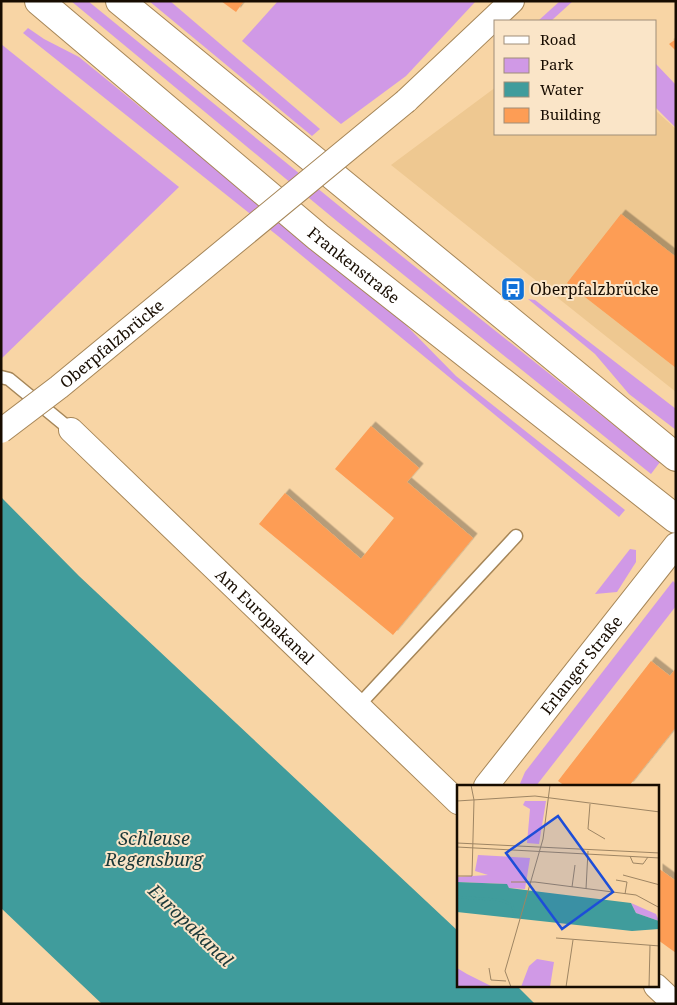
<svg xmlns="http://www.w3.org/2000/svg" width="677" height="1005" font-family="'Noto Serif',serif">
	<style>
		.built { fill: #eec891 }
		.green { fill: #d099e6 }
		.water { fill: #409c9c }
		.building { fill: #fd9d55; filter: url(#shadow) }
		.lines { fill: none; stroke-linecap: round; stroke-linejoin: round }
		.lane-casing { stroke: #a68658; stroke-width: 15 }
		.street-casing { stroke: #a68658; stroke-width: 26 }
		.secondary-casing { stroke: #a68658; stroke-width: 30 }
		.lane { stroke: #fff; stroke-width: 12 }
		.street { stroke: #fff; stroke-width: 24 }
		.secondary { stroke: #fff; stroke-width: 28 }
		.street-bridge-casing { stroke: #a68658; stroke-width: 26; stroke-linecap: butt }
		.street-bridge { stroke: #fff; stroke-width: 24 }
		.labels { text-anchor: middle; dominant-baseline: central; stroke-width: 4; stroke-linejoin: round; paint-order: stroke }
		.street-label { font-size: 16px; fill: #170c00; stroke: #fae5c8 }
		.poi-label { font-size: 16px; fill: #170c00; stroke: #fae5c8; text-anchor: start }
		.water-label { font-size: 18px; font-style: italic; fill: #1b3838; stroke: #fae5c8 }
		.inset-river { fill: none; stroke: #409c9c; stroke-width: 2.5 }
		.inset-road { fill: none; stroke: #9e8563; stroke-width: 1 }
		.view { fill: #1d4ed8; fill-opacity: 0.15; stroke: #1d4ed8; stroke-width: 2.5 }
		.inset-edge { fill: none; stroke: #170c00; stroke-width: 2.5 }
	</style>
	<defs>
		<filter id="shadow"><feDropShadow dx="4.5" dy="-4.5" stdDeviation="0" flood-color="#0004"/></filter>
	</defs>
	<rect width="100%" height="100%" fill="#f8d5a5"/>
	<!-- built -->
	<polygon class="built" points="496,87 496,134 656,134 656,111 676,129 676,392 391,165"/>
	<!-- green -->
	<g class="green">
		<polygon points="71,1 88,1 349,214 660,462 651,474 338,222"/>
		<polygon points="149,1 170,1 320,129 312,136"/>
		<polygon points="278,1 476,1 406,76 341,124 242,41"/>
		<polygon points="560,1 573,1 551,21 538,21"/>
		<polygon points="28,28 44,39 79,57 401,320 456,376 625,510 619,517 278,236 23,33"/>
		<polygon points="1,44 179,187 1,359"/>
		<polygon points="656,64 676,85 676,128 656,108"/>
		<polygon points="528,299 535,300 676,409 676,430 629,394 595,354"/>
		<polygon points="630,549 636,550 636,562 617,592 595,594"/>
		<polygon points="673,581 676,584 676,606 536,786 519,786 525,772"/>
	</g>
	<!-- water -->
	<polygon class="water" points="1,497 79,576 458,931 458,986 517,986 535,1004 102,1004 1,908"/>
	<!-- building -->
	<g class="building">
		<polygon points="221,1 244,1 236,12"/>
		<polygon points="676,39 676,51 669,44"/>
		<polygon points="621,214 676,257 676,368 567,283"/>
		<polygon points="371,426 419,468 407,482 473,538 393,635 259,524 285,493 361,559 394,518 335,469"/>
		<polygon points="651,661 670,676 676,668 676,727 629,786 565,786 558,781"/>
		<polygon points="658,868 676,881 676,953 658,940"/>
	</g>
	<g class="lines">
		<defs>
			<g id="lane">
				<polyline points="1,377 9,379 71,430"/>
				<polyline points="358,706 516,536"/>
			</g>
			<g id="street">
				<polyline points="406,101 512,1"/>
				<path id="s1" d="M 71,430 L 458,802"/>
				<path id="s2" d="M 486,786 L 676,545"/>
				<polyline points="656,986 675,1004"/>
			</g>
			<g id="secondary">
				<path id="s3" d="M 39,1 L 318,237 L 676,519"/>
				<polyline points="120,1 676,457"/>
			</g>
		</defs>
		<!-- lane casing -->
		<use href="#lane" class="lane-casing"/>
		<!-- street casing -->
		<use href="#street" class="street-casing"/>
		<!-- secondary casing -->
		<use href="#secondary" class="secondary-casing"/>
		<!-- lane -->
		<use href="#lane" class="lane"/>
		<!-- street -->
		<use href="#street" class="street"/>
		<!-- secondary -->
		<use href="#secondary" class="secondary"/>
		<defs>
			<g id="street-bridge">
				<path id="s4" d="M 1,431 L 59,387 L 406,101"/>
			</g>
		</defs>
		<!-- street-bridge casing -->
		<use href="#street-bridge" class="street-bridge-casing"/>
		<!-- street-bridge -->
		<use href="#street-bridge" class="street-bridge"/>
	</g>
	<!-- icons -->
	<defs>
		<symbol id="bus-square" viewBox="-11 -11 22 22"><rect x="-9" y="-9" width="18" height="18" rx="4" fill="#0f70d8" stroke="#fae5c8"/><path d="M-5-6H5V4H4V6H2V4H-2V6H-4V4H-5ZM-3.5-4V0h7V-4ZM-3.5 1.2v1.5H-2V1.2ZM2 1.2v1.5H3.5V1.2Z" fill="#fff"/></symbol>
	</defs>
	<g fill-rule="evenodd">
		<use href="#bus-square" x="499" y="275" width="28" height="28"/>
	</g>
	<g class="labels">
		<!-- street labels -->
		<g class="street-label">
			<text stroke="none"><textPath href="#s3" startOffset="411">Frankenstraße</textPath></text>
			<text stroke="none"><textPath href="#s4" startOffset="141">Oberpfalzbrücke</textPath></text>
			<text stroke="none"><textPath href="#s1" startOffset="269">Am Europakanal</textPath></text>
			<text stroke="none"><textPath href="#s2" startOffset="154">Erlanger Straße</textPath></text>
		</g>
		<!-- poi labels -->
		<g class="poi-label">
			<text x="530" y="289">Oberpfalzbrücke</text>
		</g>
		<!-- water labels -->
		<g class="water-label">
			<text x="154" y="838">Schleuse<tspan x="154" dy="21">Regensburg</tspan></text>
			<text transform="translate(191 925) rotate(44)">Europakanal</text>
		</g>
	</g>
	<!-- overview -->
	<g transform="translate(457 785)">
		<rect width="202" height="202" fill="#f8d5a5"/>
		<path d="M 68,16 L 89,16 L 82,59 L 70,58 L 73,24 L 66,20 ZM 21,70 L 73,73 L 68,104 L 52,103 L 49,99 L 0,97 L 0,92 L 31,90 L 18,86 ZM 174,118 L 199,129 L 202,136 L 179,128 ZM 80,174 L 97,177 L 93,202 L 64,202 L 72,181 ZM 0,183 L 10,189 L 36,202 L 0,202 Z" fill="#d099e6"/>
		<path d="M 0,97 L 50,99 L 52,103 L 174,118 L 179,128 L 202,136 L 202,144 L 175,146 L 0,127 Z" fill="#409c9c"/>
		<path class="inset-river" d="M 0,112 L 44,115 L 55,120 L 59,132"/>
		<path class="inset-road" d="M 0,16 L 78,11 L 203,27M 133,19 L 131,44 L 148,54M 0,58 L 203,68M 0,62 L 203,73M 173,71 L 176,78 L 186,79 L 191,72M 166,90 L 203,100M 0,91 L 15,91 L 17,15 L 14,0M 159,95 L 170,97 L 168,109M 54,97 L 78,97 L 179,110 L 203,123M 115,102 L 118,80M 129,104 L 131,66M 99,153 L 203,161M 32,183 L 34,195 L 49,196M 54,202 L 48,186 L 86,54 L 93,0M 109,202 L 116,155M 192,202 L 193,160"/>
		<path class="view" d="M 101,31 L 156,107 L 105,144 L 49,68 Z"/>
		<rect width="202" height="202" class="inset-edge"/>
	</g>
	<!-- border -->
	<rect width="677" height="1005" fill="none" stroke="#170c00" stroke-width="5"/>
	<!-- legend -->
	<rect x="494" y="20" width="162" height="115" fill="#fae5c8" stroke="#9f8e78"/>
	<rect x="504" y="36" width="25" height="8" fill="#ffffff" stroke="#9f8e78"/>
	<text x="540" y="45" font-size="15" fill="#170c00">Road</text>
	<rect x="504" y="58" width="25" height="15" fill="#d099e6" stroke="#9f8e78"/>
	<text x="540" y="70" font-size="15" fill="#170c00">Park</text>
	<rect x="504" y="82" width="25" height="15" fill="#409c9c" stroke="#9f8e78"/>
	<text x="540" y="95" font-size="15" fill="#170c00">Water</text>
	<rect x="504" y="108" width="25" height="15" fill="#fd9d55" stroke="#9f8e78"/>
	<text x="540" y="120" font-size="15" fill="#170c00">Building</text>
</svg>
